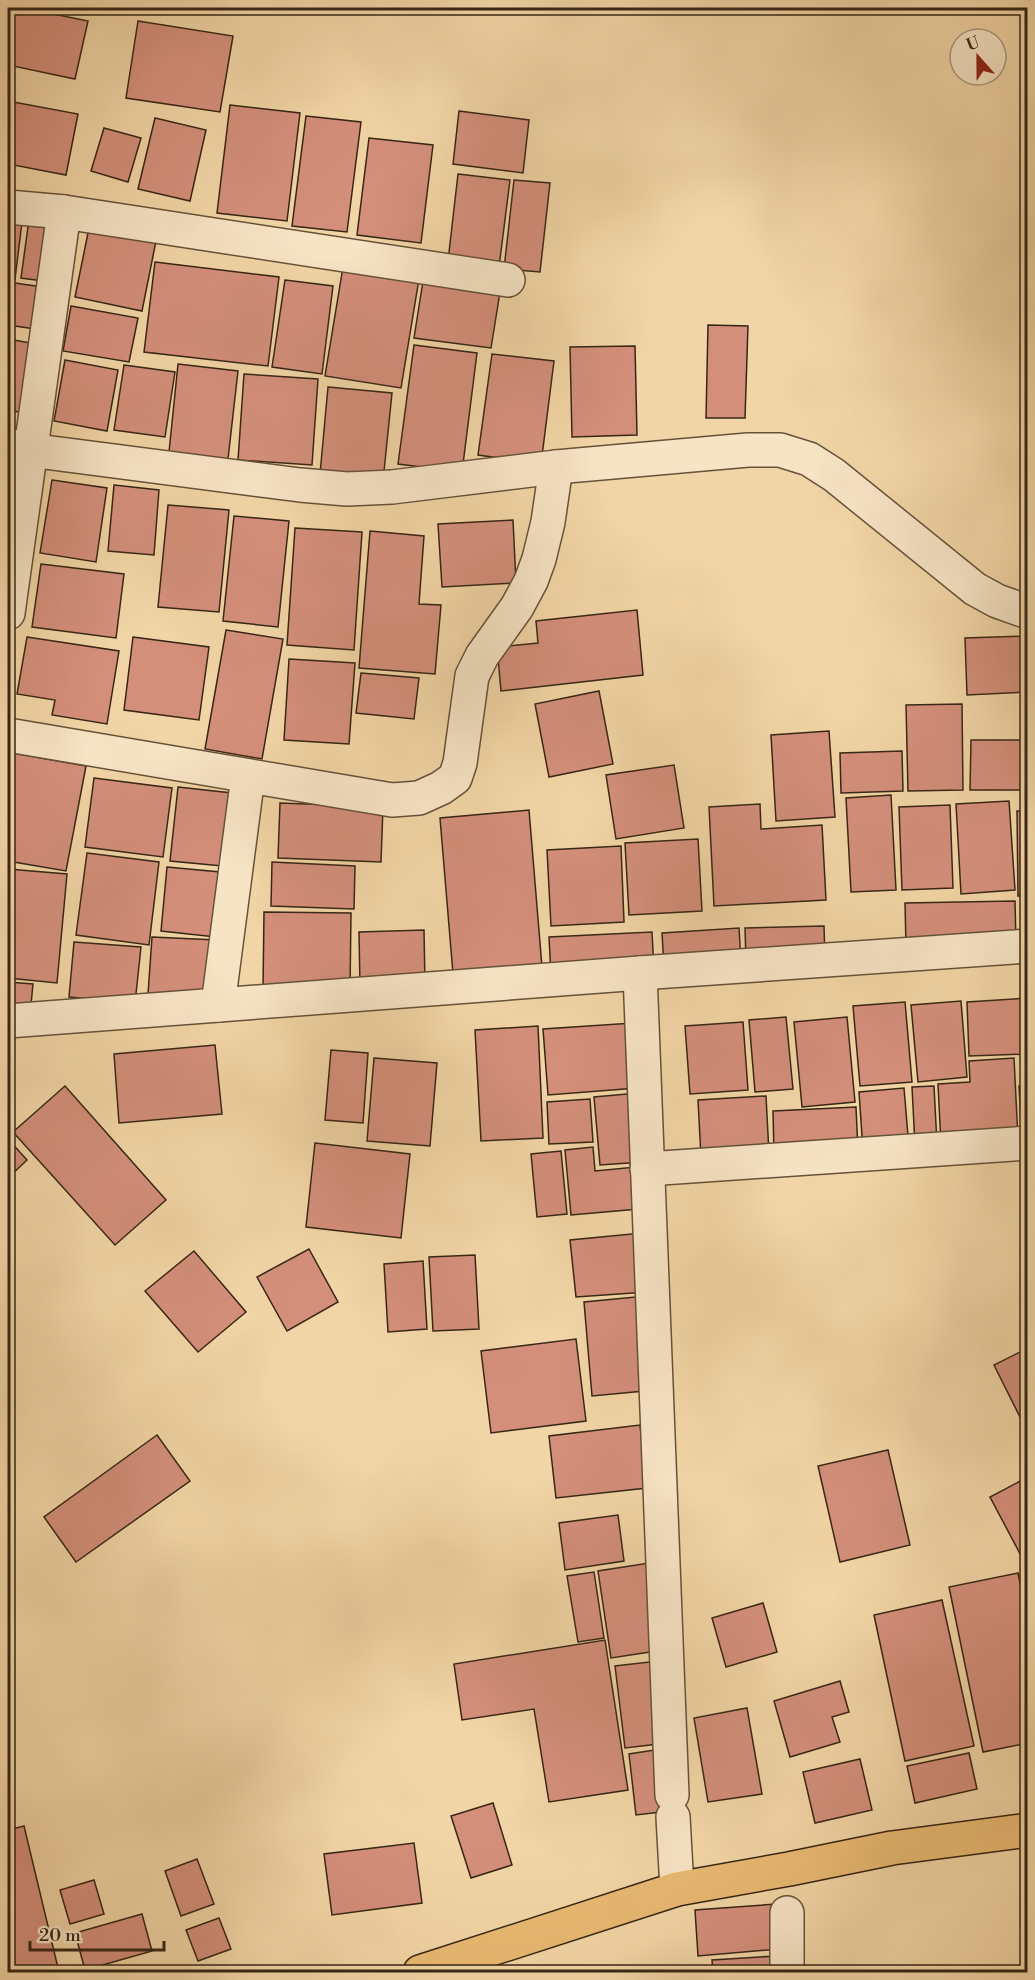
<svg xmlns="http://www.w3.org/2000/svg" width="1035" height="1980" font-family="'Libre Bodoni',serif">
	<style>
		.building { fill: #d48f7b; stroke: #372615; stroke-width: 1.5 }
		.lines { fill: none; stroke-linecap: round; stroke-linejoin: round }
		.minor-casing { stroke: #665239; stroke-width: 36 }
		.highway-casing { stroke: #372615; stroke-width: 36 }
		.minor { stroke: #f7e4c5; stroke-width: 33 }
		.highway { stroke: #e9ba73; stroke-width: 33 }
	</style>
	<rect width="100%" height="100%" fill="#f2d5a6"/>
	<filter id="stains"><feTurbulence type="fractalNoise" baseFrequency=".00333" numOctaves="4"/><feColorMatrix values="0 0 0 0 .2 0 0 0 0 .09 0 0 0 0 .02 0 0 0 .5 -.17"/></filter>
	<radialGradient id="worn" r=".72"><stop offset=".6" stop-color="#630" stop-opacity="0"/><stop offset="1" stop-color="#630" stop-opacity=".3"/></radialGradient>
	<!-- building -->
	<g class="building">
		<polygon points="8,8 24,8 88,21 75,79 8,65"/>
		<polygon points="138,21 233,36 220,112 126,98"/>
		<polygon points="8,101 78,114 66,175 8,164"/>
		<polygon points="230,105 300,113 287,221 217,213"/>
		<polygon points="459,111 529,120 523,173 453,164"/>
		<polygon points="306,116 361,122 347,232 292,226"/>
		<polygon points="155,118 206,130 190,201 138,189"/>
		<polygon points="104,128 141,138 128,182 91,171"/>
		<polygon points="369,138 433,145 421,243 357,235"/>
		<polygon points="458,174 510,180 499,267 448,261"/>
		<polygon points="514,180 550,183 540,272 504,269"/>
		<polygon points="8,212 23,214 15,279 8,278"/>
		<polygon points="30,212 61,217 51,282 21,278"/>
		<polygon points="89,228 156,241 142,311 75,297"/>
		<polygon points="155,262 279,277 268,366 144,352"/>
		<polygon points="343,267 419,279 401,388 325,376"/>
		<polygon points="285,280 333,286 322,374 272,367"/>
		<polygon points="423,281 500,292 491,348 414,338"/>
		<polygon points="8,282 49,288 42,330 8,325"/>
		<polygon points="71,306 138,318 129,362 63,351"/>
		<polygon points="708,325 748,326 745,418 706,418"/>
		<polygon points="8,339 42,345 30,414 8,410"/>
		<polygon points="414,345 477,353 462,472 398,464"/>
		<polygon points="635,346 637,435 572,437 570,347"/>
		<polygon points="492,354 554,361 541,464 478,455"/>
		<polygon points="65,360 118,370 107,431 54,421"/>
		<polygon points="178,364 238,371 228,459 169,452"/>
		<polygon points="124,365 175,372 165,437 114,430"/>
		<polygon points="244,374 318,379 312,465 238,460"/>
		<polygon points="328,387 392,393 383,481 320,474"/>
		<polygon points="8,456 18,458 8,521"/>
		<polygon points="52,480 107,488 96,562 40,553"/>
		<polygon points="114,485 159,490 154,555 108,551"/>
		<polygon points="168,505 229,510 219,612 158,607"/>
		<polygon points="234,516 289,521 278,627 223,621"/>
		<polygon points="513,520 516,583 442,587 438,524"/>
		<polygon points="295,528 362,532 354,650 287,645"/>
		<polygon points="370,531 424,536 419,604 441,605 435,674 359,668"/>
		<polygon points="41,564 124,574 116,638 32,627"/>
		<polygon points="637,610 643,675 501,691 497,647 538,643 536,621"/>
		<polygon points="226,630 283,639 262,759 205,749"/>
		<polygon points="1028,636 1028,692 967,695 965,638"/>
		<polygon points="27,637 119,651 107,724 52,715 55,700 17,694"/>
		<polygon points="133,637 209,647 199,720 124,710"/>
		<polygon points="289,659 355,663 349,744 284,740"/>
		<polygon points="361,673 419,678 414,719 356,713"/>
		<polygon points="599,691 613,764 549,777 535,704"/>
		<polygon points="962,704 963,790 908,791 906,705"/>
		<polygon points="829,731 835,817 776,821 771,735"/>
		<polygon points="971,740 1028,740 1028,790 970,790"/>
		<polygon points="902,751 903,791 841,793 840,753"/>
		<polygon points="8,752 86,766 66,871 8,861"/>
		<polygon points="674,765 684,828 616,839 606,775"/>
		<polygon points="94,778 172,788 163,857 85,847"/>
		<polygon points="178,787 241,794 233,867 170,861"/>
		<polygon points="891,795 896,890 851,892 846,798"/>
		<polygon points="1009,801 1015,890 961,894 956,804"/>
		<polygon points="280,803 383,807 381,862 278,858"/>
		<polygon points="760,804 761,829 822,825 826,900 714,906 709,807"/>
		<polygon points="950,805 953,888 902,890 899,807"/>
		<polygon points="529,810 542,967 453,974 440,818"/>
		<polygon points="1017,811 1028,811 1028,896 1018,896"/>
		<polygon points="698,839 702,911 629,915 625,843"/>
		<polygon points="621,846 624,922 551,926 547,850"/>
		<polygon points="87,853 159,862 149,945 76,935"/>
		<polygon points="272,862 355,866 354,909 271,906"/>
		<polygon points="167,867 231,873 225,938 161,931"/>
		<polygon points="8,869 67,874 57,983 8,978"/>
		<polygon points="1015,901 1016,945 906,947 905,903"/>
		<polygon points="1028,907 1028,942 1023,942 1021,908"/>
		<polygon points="264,912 351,913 350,990 263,989"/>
		<polygon points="824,926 825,959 746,962 745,928"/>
		<polygon points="739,928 741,962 664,967 662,933"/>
		<polygon points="424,930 425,985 360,987 359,932"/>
		<polygon points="652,932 654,970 551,975 549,937"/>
		<polygon points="152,937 217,940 213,997 148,994"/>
		<polygon points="74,942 141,947 135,1003 69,997"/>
		<polygon points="8,982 33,984 30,1015 8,1013"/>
		<polygon points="1028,998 1028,1054 969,1056 967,1002"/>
		<polygon points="961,1001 967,1077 918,1082 911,1005"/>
		<polygon points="905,1002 912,1082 860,1086 853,1006"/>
		<polygon points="786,1017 793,1089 755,1092 749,1020"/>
		<polygon points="847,1017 855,1102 802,1107 794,1022"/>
		<polygon points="743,1022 748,1090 690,1094 685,1026"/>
		<polygon points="633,1023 637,1088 548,1095 543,1029"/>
		<polygon points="538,1026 543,1138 481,1141 475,1030"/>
		<polygon points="215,1045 222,1114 119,1123 114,1054"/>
		<polygon points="331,1050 368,1053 363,1123 325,1120"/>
		<polygon points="374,1058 437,1063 430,1146 367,1141"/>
		<polygon points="1014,1058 1018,1140 941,1144 938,1084 970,1082 969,1061"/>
		<polygon points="1028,1085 1028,1139 1022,1139 1019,1086"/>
		<polygon points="65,1086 166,1200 115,1245 13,1132"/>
		<polygon points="934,1086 937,1144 915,1145 912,1087"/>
		<polygon points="904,1088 909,1148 863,1151 859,1092"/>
		<polygon points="638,1093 643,1162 600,1165 594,1097"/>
		<polygon points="766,1096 769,1153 701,1157 698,1100"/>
		<polygon points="590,1099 593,1142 549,1144 547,1102"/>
		<polygon points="856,1107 858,1151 774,1156 773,1111"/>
		<polygon points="8,1139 27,1160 8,1178"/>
		<polygon points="315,1143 410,1154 401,1238 306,1227"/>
		<polygon points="593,1147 595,1171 636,1167 639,1209 571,1215 565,1150"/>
		<polygon points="561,1151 567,1214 537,1217 531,1154"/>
		<polygon points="642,1233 647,1292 576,1297 570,1240"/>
		<polygon points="309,1249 338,1302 287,1331 257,1277"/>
		<polygon points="194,1251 246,1312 198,1352 145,1291"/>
		<polygon points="475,1255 479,1329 433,1331 429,1257"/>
		<polygon points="423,1261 427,1329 388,1332 384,1264"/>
		<polygon points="646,1296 655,1390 592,1396 584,1302"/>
		<polygon points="576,1339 586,1421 491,1433 481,1351"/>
		<polygon points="1028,1348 1028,1433 994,1365"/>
		<polygon points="640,1425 647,1488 556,1498 549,1436"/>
		<polygon points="157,1435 190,1481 76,1562 44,1517"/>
		<polygon points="888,1450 910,1545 840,1562 818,1466"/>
		<polygon points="1028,1477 1028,1567 1027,1567 990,1497"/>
		<polygon points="618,1515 624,1561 565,1570 559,1523"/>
		<polygon points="649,1563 663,1650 611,1658 598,1571"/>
		<polygon points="594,1572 604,1638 578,1642 567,1576"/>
		<polygon points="1018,1573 1028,1620 1028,1743 983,1752 949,1587"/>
		<polygon points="1028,1573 1028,1593 1021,1575"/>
		<polygon points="942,1600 974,1746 905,1761 874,1615"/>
		<polygon points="763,1603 777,1652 726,1667 712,1618"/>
		<polygon points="605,1640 628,1790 549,1802 534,1709 462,1720 454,1664"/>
		<polygon points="658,1661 667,1743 625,1748 615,1666"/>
		<polygon points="840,1681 849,1712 832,1717 840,1742 790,1757 774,1701"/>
		<polygon points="747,1708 762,1794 708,1802 694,1718"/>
		<polygon points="661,1749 669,1811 636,1815 629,1754"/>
		<polygon points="969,1753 977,1789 915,1803 907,1766"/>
		<polygon points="860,1759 872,1810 815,1823 803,1772"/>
		<polygon points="493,1803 512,1865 471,1878 451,1816"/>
		<polygon points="24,1826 59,1972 8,1972 8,1830"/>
		<polygon points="414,1843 422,1903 332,1915 324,1854"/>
		<polygon points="197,1859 214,1904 181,1916 165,1871"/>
		<polygon points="94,1880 104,1914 70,1924 60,1890"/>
		<polygon points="776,1904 780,1949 698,1956 695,1910"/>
		<polygon points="142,1914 152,1951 85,1970 75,1933"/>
		<polygon points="219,1918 231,1949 198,1961 186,1930"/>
		<polygon points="776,1956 777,1972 713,1972 712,1960"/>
		<polygon points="984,1970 984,1972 930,1972"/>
	</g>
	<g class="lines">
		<defs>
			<g id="minor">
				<polyline points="8,207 64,212 508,280"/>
				<polyline points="8,445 29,450 300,485 347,489 392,487 556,467 748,450 780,450 809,459 834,475 975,589 997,601 1028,612"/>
				<polyline points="8,613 64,212"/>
				<polyline points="8,735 392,800 419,798 441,788 455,778 460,763 472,676 482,656 517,607 531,581 539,559 548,522 556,467"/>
				<polyline points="640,973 672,1795"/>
				<polyline points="218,1005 248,776"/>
				<polyline points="8,1021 640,973 1028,946"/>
				<polyline points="647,1169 1028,1143"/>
				<polyline points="673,1817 677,1889"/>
				<polyline points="787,1972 787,1913"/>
			</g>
			<polyline id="highway" points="420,1972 677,1889 789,1869 892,1848 1028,1830"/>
		</defs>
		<!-- minor casing -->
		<use href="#minor" class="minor-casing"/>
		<!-- highway casing -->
		<use href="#highway" class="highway-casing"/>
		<!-- minor -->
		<use href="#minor" class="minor"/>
		<!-- highway -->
		<use href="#highway" class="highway"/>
	</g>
	<!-- margin -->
	<rect width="1035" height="1980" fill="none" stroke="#f2d5a6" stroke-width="30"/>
	<rect x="9" y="9" width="1017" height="1962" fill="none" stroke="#372615" stroke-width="3"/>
	<rect x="15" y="15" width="1005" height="1950" fill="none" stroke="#372615" stroke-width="1.5"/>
	<!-- north arrow -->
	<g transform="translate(978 57) rotate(339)"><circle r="28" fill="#f7e4c5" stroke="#aa987f" stroke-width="1.5"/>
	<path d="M0-4.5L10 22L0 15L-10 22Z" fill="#8f2418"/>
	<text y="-9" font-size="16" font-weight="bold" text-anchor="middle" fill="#372615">U</text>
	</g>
	<!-- scale -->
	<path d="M30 1941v9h134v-9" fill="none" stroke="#372615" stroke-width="3"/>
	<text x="39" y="1941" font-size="18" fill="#372615" stroke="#f7e4c5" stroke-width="4.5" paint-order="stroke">20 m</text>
	<rect width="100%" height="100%" filter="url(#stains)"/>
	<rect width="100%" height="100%" fill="url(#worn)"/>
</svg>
